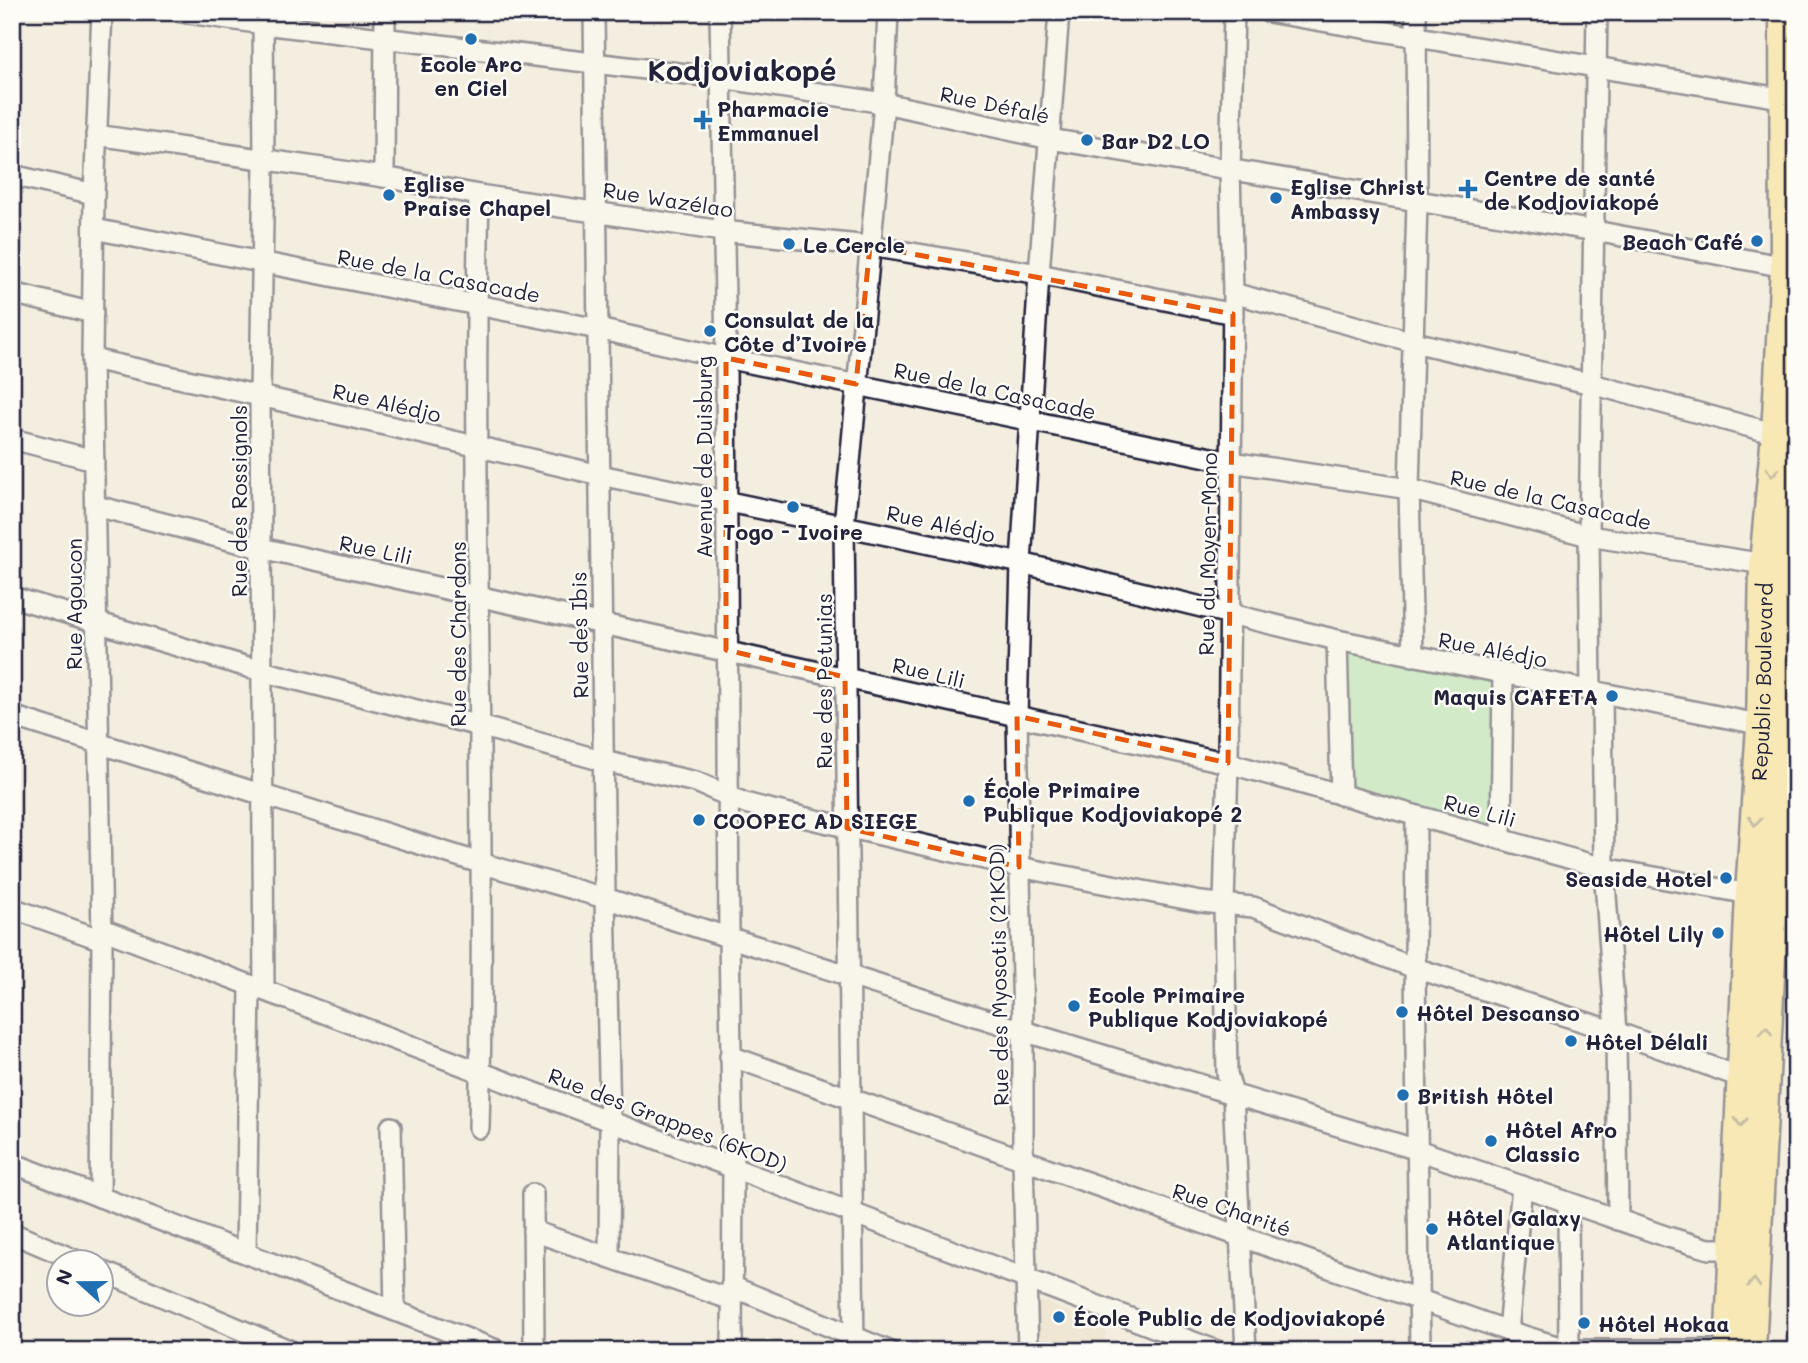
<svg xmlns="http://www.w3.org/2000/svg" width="1808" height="1363" font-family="Mali,sans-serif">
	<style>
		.built { fill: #e9ddc5 }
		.green { fill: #a9e4a9; stroke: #668372; stroke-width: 2 }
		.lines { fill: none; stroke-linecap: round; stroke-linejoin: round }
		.minor-casing { stroke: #22223b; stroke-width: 24 }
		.highway-casing { stroke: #22223b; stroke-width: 33 }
		.minor { stroke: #fdfcf7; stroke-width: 19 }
		.highway { stroke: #fae180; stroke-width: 28 }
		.oneway { stroke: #8e825e }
		.marked { fill: none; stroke: #e8590c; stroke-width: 5; stroke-dasharray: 14 9; stroke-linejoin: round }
		.poi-dot { fill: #1f6fb2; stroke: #fdfcf7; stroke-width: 2.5 }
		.labels { text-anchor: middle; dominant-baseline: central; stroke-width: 5; stroke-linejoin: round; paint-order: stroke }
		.poi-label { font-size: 21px; font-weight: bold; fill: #22223b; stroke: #fdfcf7; text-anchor: start }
		.street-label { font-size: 21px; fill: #22223b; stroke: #fdfcf7 }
		.district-label { font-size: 28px; font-weight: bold; fill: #22223b; stroke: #fdfcf7 }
	</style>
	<rect width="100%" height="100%" fill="#f4eee0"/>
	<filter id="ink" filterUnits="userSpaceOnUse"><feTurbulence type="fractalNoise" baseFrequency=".0143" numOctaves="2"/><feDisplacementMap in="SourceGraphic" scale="14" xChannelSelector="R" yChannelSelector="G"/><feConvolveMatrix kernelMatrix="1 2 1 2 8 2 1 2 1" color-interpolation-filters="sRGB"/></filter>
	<g filter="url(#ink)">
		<!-- built -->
		<polygon class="built" points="1042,1301 1108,1328 1100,1351 1037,1351 1035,1307"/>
		<!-- green -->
		<polygon class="green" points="1341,651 1500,684 1499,828 1347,786"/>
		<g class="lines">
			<defs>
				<g id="minor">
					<polyline points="181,12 263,24 721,78 884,103 1050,139 1595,231 1796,269"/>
					<polyline points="594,12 605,898 610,1121 609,1257"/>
					<polyline points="720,12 726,358 729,937 733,1167 732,1351"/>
					<polyline points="1234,12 1230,169 1233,293 1228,763 1224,904 1227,1073 1233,1095 1246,1351"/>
					<polyline points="1268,12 1786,99"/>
					<polyline points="263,13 264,161 260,396 264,990"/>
					<polyline points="96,135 384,177 479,195 722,231 870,246 1039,274 1233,314"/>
					<polyline points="12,175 94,194"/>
					<polyline points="384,177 385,12"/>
					<path d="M 479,195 C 471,506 487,817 479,1128"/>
					<polyline points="94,229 598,329 726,358 1231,462 1409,489 1589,536 1764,564"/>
					<polyline points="12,293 93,313"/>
					<polyline points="1233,293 1414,342 1592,384 1776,434"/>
					<polyline points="92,359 260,396 600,475 1021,563 1337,640 1773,727"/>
					<polyline points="12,439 94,460"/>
					<polyline points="96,506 261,548 1228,763 1604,868 1750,894"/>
					<polyline points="12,597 261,671 480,726 603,761 696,782 745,803 764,808 1019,867 1201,902 1253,907 1415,968 1616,1032 1743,1078"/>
					<polyline points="1337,640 1341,795"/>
					<polyline points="1413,656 1409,489 1417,202 1416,12"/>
					<polyline points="1591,691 1589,536 1597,12"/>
					<polyline points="1602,694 1604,868 1616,1032 1618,1220"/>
					<polyline points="12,716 480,863 605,898 1023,1031 1418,1150 1668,1237 1709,1249 1745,1249"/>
					<polyline points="1416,816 1415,968 1420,1351"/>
					<polyline points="1501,839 1503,674"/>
					<polyline points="12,908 102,940"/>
					<polyline points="102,929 1217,1351"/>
					<polyline points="730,1056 1508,1331 1569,1350 1739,1350"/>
					<polyline points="391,1127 395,1310"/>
					<polyline points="12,1163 499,1351"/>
					<polyline points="533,1194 534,1351"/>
					<polyline points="100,1197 102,940 92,359 94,194 102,12"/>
					<polyline points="1568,1203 1569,1351"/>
					<polyline points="533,1231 732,1300"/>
					<polyline points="12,1233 80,1262"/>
					<polyline points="246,1253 250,985"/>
					<polyline points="102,1271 291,1351"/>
					<polyline points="731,1286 889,1351"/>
					<polyline points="1508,1331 1522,1186"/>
					<polyline points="854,1351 844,526 884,103 888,12"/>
					<polyline points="1028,1351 1023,1160 1023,1031 1017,716 1021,563 1039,274 1059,12"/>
				</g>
				<g id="highway">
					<path id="s1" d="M 1729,1351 L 1750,894 L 1761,726 L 1764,564 L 1776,434 L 1785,267 L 1784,12"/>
					<polyline points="1751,1351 1796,462"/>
				</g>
			</defs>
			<!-- minor casing -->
			<use href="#minor" class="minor-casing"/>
			<!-- highway casing -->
			<use href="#highway" class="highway-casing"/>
			<!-- minor -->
			<use href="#minor" class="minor"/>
			<!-- highway -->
			<use href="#highway" class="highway"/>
		</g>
		<!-- one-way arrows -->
		<defs><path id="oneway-chevron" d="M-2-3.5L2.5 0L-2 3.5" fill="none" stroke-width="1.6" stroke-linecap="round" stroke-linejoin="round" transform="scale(1.75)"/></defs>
		<g class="oneway">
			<use href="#oneway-chevron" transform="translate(1772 472) rotate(95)"/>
			<use href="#oneway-chevron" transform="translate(1755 821) rotate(94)"/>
			<use href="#oneway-chevron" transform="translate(1766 1031) rotate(-87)"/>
			<use href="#oneway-chevron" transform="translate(1741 1122) rotate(93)"/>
			<use href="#oneway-chevron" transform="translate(1754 1283) rotate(-88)"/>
		</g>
	</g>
	<!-- marked area -->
	<path d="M0 0H1808V1363H0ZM 870,246 L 1233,314 L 1228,763 L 1017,716 L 1019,867 L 847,828 L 845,677 L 726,650 L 726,358 L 856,384 Z" fill="#f4eee0" fill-opacity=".55" fill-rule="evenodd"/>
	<path class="marked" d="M 870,246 L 1233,314 L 1228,763 L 1017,716 L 1019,867 L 847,828 L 845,677 L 726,650 L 726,358 L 856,384 Z"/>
	<!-- markers -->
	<g class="poi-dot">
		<circle cx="471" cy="39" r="7"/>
		<path d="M699.5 109.5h7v7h7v7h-7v7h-7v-7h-7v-7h7z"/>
		<circle cx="1087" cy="140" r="7"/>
		<path d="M1464.5 178.5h7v7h7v7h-7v7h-7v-7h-7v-7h7z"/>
		<circle cx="389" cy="195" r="7"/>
		<circle cx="1276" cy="198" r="7"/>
		<circle cx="1757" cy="241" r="7"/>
		<circle cx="789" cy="244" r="7"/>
		<circle cx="710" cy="331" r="7"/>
		<circle cx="793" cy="507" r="7"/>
		<circle cx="1612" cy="696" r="7"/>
		<circle cx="969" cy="801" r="7"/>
		<circle cx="699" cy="820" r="7"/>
		<circle cx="1726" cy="878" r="7"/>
		<circle cx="1718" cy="933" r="7"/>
		<circle cx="1074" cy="1006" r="7"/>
		<circle cx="1402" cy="1012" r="7"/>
		<circle cx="1571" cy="1041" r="7"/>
		<circle cx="1403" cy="1095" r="7"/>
		<circle cx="1491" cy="1141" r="7"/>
		<circle cx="1432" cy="1229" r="7"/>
		<circle cx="1059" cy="1317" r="7"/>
		<circle cx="1584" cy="1323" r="7"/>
	</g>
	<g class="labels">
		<!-- poi labels -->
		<g class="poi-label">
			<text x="471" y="63" text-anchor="middle">Ecole Arc<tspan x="471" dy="24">en Ciel</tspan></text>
			<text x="717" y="108">Pharmacie<tspan x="717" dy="24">Emmanuel</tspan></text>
			<text x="1101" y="140">Bar D2 LO</text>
			<text x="1484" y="177">Centre de santé<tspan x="1484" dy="24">de Kodjoviakopé</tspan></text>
			<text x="403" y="183">Eglise<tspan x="403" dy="24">Praise Chapel</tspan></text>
			<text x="1290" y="186">Eglise Christ<tspan x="1290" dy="24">Ambassy</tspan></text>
			<text x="1743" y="241" text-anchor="end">Beach Café</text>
			<text x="803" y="244">Le Cercle</text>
			<text x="724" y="319">Consulat de la<tspan x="724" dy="24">Côte d’Ivoire</tspan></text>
			<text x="793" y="531" text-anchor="middle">Togo - Ivoire</text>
			<text x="1598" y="696" text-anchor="end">Maquis CAFETA</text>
			<text x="983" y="789">École Primaire<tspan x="983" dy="24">Publique Kodjoviakopé 2</tspan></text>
			<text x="713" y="820">COOPEC AD SIEGE</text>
			<text x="1712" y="878" text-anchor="end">Seaside Hotel</text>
			<text x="1704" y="933" text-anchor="end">Hôtel Lily</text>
			<text x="1088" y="994">Ecole Primaire<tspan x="1088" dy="24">Publique Kodjoviakopé</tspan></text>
			<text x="1416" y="1012">Hôtel Descanso</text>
			<text x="1585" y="1041">Hôtel Délali</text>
			<text x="1417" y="1095">British Hôtel</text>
			<text x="1505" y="1129">Hôtel Afro<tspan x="1505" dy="24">Classic</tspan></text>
			<text x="1446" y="1217">Hôtel Galaxy<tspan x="1446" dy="24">Atlantique</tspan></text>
			<text x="1073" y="1317">École Public de Kodjoviakopé</text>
			<text x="1598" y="1323">Hôtel Hokaa</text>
		</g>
		<!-- street labels -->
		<g class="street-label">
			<text transform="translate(995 104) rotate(12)">Rue Défalé</text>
			<text transform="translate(668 199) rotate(9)">Rue Wazélao</text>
			<text transform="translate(439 275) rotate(11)">Rue de la Casacade</text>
			<text transform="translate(995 390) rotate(12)">Rue de la Casacade</text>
			<text transform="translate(387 402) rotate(13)">Rue Alédjo</text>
			<text transform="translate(703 457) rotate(-90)">Avenue de Duisburg</text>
			<text transform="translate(1551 499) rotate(13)">Rue de la Casacade</text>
			<text transform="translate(238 501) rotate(-90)">Rue des Rossignols</text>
			<text transform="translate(941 523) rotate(12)">Rue Alédjo</text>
			<text transform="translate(376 549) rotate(12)">Rue Lili</text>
			<text transform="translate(1207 554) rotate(-89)">Rue du Moyen-Mono</text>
			<text transform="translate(73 604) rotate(-90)">Rue Agoucon</text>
			<text transform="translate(457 634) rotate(-90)">Rue des Chardons</text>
			<text transform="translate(579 635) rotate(-91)">Rue des Ibis</text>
			<text transform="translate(1493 649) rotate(11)">Rue Alédjo</text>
			<text transform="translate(929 672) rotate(13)">Rue Lili</text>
			<text transform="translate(823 681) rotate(-90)">Rue des Petunias</text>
			<text stroke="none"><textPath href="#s1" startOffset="670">Republic Boulevard</textPath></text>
			<text transform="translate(1480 810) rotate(15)">Rue Lili</text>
			<text transform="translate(998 975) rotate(-91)">Rue des Myosotis (21KOD)</text>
			<text transform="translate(668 1119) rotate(21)">Rue des Grappes (6KOD)</text>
			<text transform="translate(1232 1209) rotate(19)">Rue Charité</text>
		</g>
		<!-- district labels -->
		<g class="district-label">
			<text x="742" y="70">Kodjoviakopé</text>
		</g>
	</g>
	<!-- margin -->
	<rect width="1808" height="1363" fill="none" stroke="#fdfcf7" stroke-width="42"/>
	<rect x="21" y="21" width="1766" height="1321" fill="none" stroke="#22223b" stroke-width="2.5" filter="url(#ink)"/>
	<!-- north arrow -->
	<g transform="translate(80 1283) rotate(291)"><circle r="33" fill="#fdfcf7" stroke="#a5a5ac" stroke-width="2"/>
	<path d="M0-5L12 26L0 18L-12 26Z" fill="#1f6fb2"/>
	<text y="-10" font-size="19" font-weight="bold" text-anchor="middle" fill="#22223b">N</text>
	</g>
</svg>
